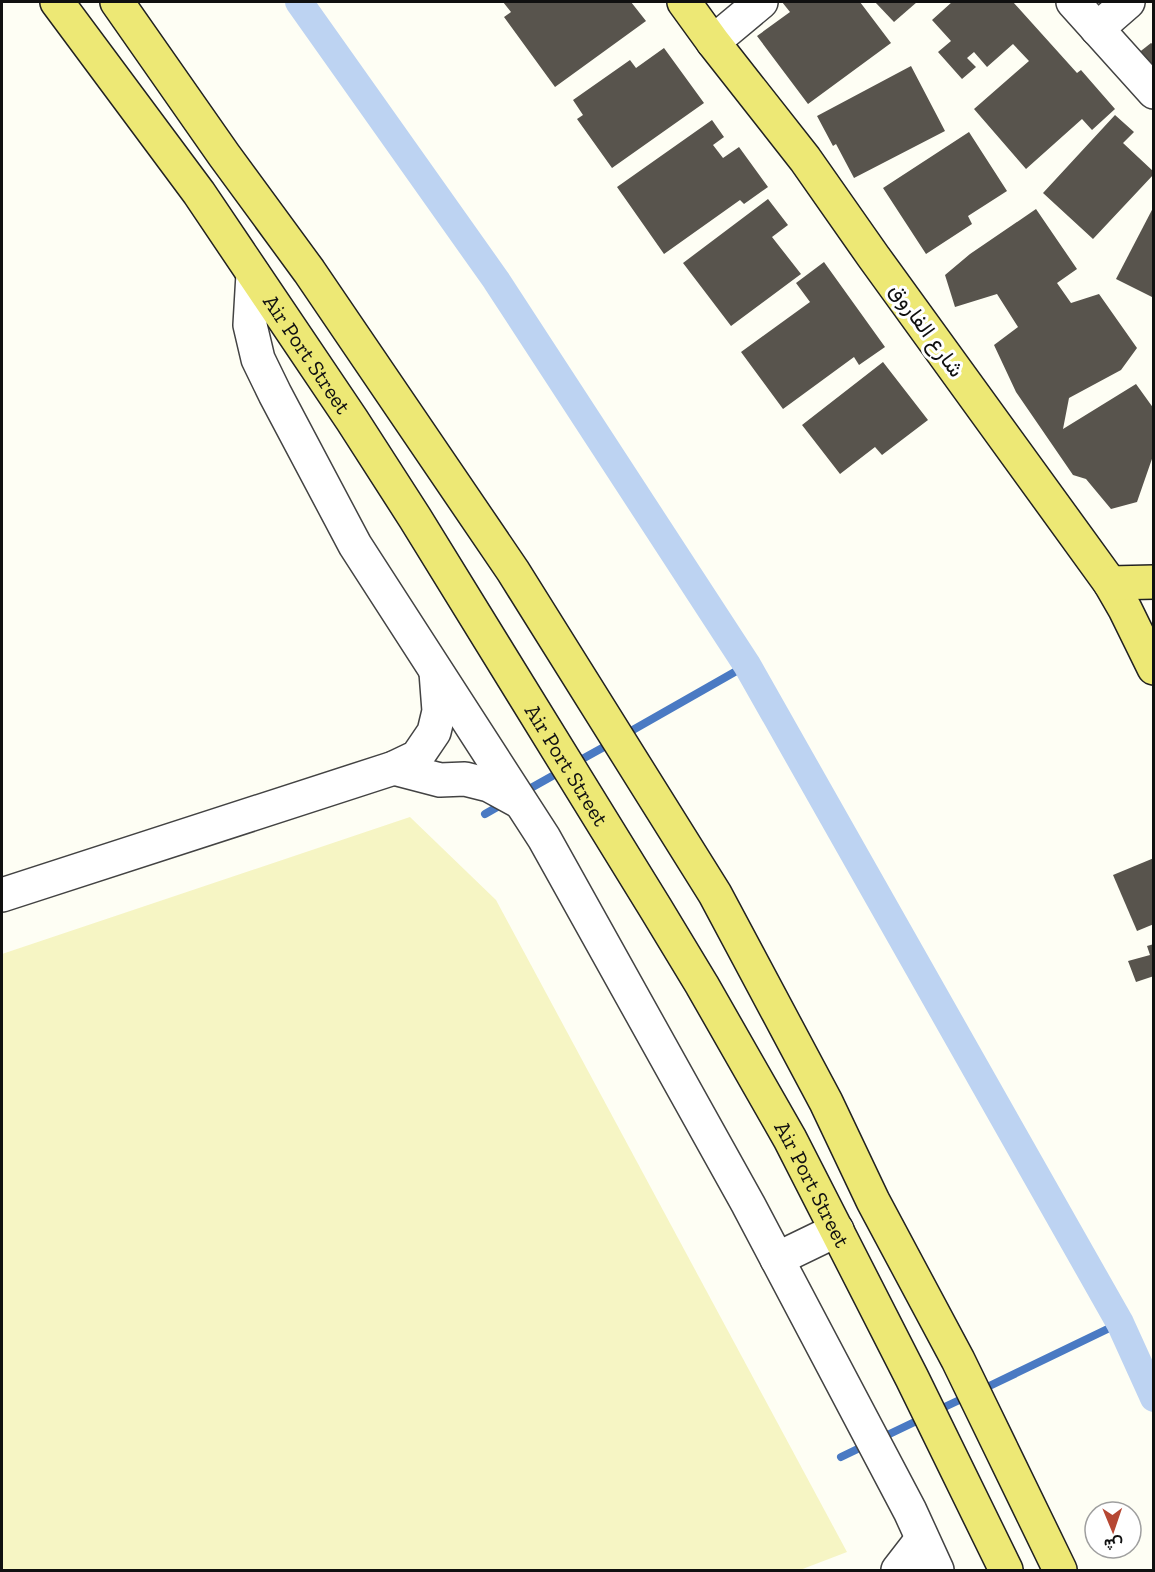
<svg xmlns="http://www.w3.org/2000/svg" width="1155" height="1572" font-family="'Zilla Slab',Vazirmatn,serif">
	<style>
		.sand { fill: #f6f5c4 }
		.lines { fill: none; stroke-linecap: round; stroke-linejoin: round }
		.stream { stroke: #4a7ac3; stroke-width: 8 }
		.canal { stroke: #bdd3f2; stroke-width: 28 }
		.building { fill: #58544d }
		.minor-casing { stroke: #434343; stroke-width: 36 }
		.major-casing { stroke: #212121; stroke-width: 36 }
		.minor { stroke: #fff; stroke-width: 33 }
		.major { stroke: #ede875; stroke-width: 33 }
		.labels { text-anchor: middle; dominant-baseline: central; stroke-width: 6; stroke-linejoin: round; paint-order: stroke }
		.street-label { font-size: 22px; fill: #101010; stroke: #fff }
	</style>
	<rect width="100%" height="100%" fill="#fefef4"/>
	<!-- sand -->
	<polygon class="sand" points="410,817 496,900 847,1552 800,1570 2,1570 2,954"/>
	<g class="lines">
		<!-- stream -->
		<g class="stream">
			<polyline points="624,735 747,665"/>
			<polyline points="575,763 613,742"/>
			<polyline points="522,793 563,770"/>
			<polyline points="485,814 506,802"/>
			<polyline points="979,1391 1120,1323"/>
			<polyline points="936,1411 968,1396"/>
			<polyline points="879,1439 925,1417"/>
			<polyline points="841,1457 868,1444"/>
		</g>
		<!-- canal -->
		<polyline class="canal" points="299,2 496,280 747,665 1120,1323 1154,1398"/>
	</g>
	<!-- building -->
	<g class="building">
		<polygon points="503,2 631,2 646,21 555,87 504,17 511,12"/>
		<polygon points="782,2 860,2 891,43 808,104 757,36 790,12"/>
		<polygon points="875,2 917,2 894,22"/>
		<polygon points="952,2 1013,2 1077,73 1081,70 1115,109 1092,130 1082,119 1026,169 974,109 1029,61 1013,44 987,67 974,52 967,58 976,67 962,79 938,52 951,41 932,20"/>
		<polygon points="1151,43 1154,45 1154,62 1147,67 1137,54"/>
		<polygon points="664,48 704,103 612,168 577,119 583,115 573,100 630,60 636,68"/>
		<polygon points="911,66 945,131 854,178 836,144 833,146 817,116"/>
		<polygon points="1115,115 1134,132 1123,143 1154,172 1154,174 1093,239 1043,193"/>
		<polygon points="712,120 724,137 713,145 723,158 739,147 768,187 744,204 740,200 664,254 617,187"/>
		<polygon points="969,132 1007,191 968,216 972,224 926,254 883,188"/>
		<polygon points="768,199 788,225 772,237 801,274 731,326 683,263"/>
		<polygon points="1154,206 1154,298 1116,279"/>
		<polygon points="1036,209 1077,269 1057,283 1071,303 1099,294 1137,348 1121,370 1069,398 1063,429 1136,384 1154,409 1154,453 1137,502 1111,509 1086,479 1073,475 1016,392 994,345 1018,327 997,294 955,307 945,275 970,254"/>
		<polygon points="824,262 885,347 859,365 854,357 783,409 741,352 810,302 796,283"/>
		<polygon points="883,362 928,420 882,455 875,447 840,474 802,425"/>
		<polygon points="1154,858 1154,924 1137,931 1113,875"/>
		<polygon points="1154,944 1154,976 1136,982 1128,961 1150,955 1147,946"/>
	</g>
	<g class="lines">
		<defs>
			<g id="minor">
				<polyline points="1073,2 1154,92"/>
				<polyline points="1097,29 1128,2"/>
				<polyline points="713,42 761,2"/>
				<polyline points="253,274 250,325 258,359 275,394 355,545 544,838 748,1204 910,1511 937,1570"/>
				<polyline points="394,768 440,780 465,779 489,785 520,802"/>
				<polyline points="2,895 394,768 417,757 434,732 439,711 436,672"/>
				<polyline points="777,1259 837,1230"/>
				<polyline points="898,1570 922,1539"/>
			</g>
			<g id="major">
				<path id="s1" d="M 57,2 L 199,193 L 352,420 L 415,518 L 656,909 L 702,985 L 790,1139 L 912,1378 L 1006,1570"/>
				<polyline points="117,2 224,155 309,271 513,571 715,894 826,1102 873,1201 958,1360 1060,1570"/>
				<polyline points="684,2 713,42 805,159 873,256 1110,583 1125,609 1154,668"/>
				<polyline points="1110,583 1154,582"/>
			</g>
		</defs>
		<!-- minor casing -->
		<use href="#minor" class="minor-casing"/>
		<!-- major casing -->
		<use href="#major" class="major-casing"/>
		<!-- minor -->
		<use href="#minor" class="minor"/>
		<!-- major -->
		<use href="#major" class="major"/>
	</g>
	<g class="labels">
		<!-- street labels -->
		<g class="street-label">
			<text transform="translate(927 330) rotate(54)">شارع الفاروق</text>
			<text stroke="none"><textPath href="#s1" startOffset="432">Air Port Street</textPath></text>
			<text stroke="none"><textPath href="#s1" startOffset="918">Air Port Street</textPath></text>
			<text stroke="none"><textPath href="#s1" startOffset="1404">Air Port Street</textPath></text>
		</g>
	</g>
	<!-- border -->
	<rect width="1155" height="1572" fill="none" stroke="#101010" stroke-width="6"/>
	<!-- north arrow -->
	<g transform="translate(1113 1530) rotate(178)"><circle r="28" fill="#ffffff" stroke="#9f9f9f" stroke-width="1.5"/>
	<path d="M0-4.5L10 22L0 15L-10 22Z" fill="#b64733"/>
	<text y="-9" font-size="16" font-weight="bold" text-anchor="middle" fill="#101010">ش</text>
	</g>
</svg>
